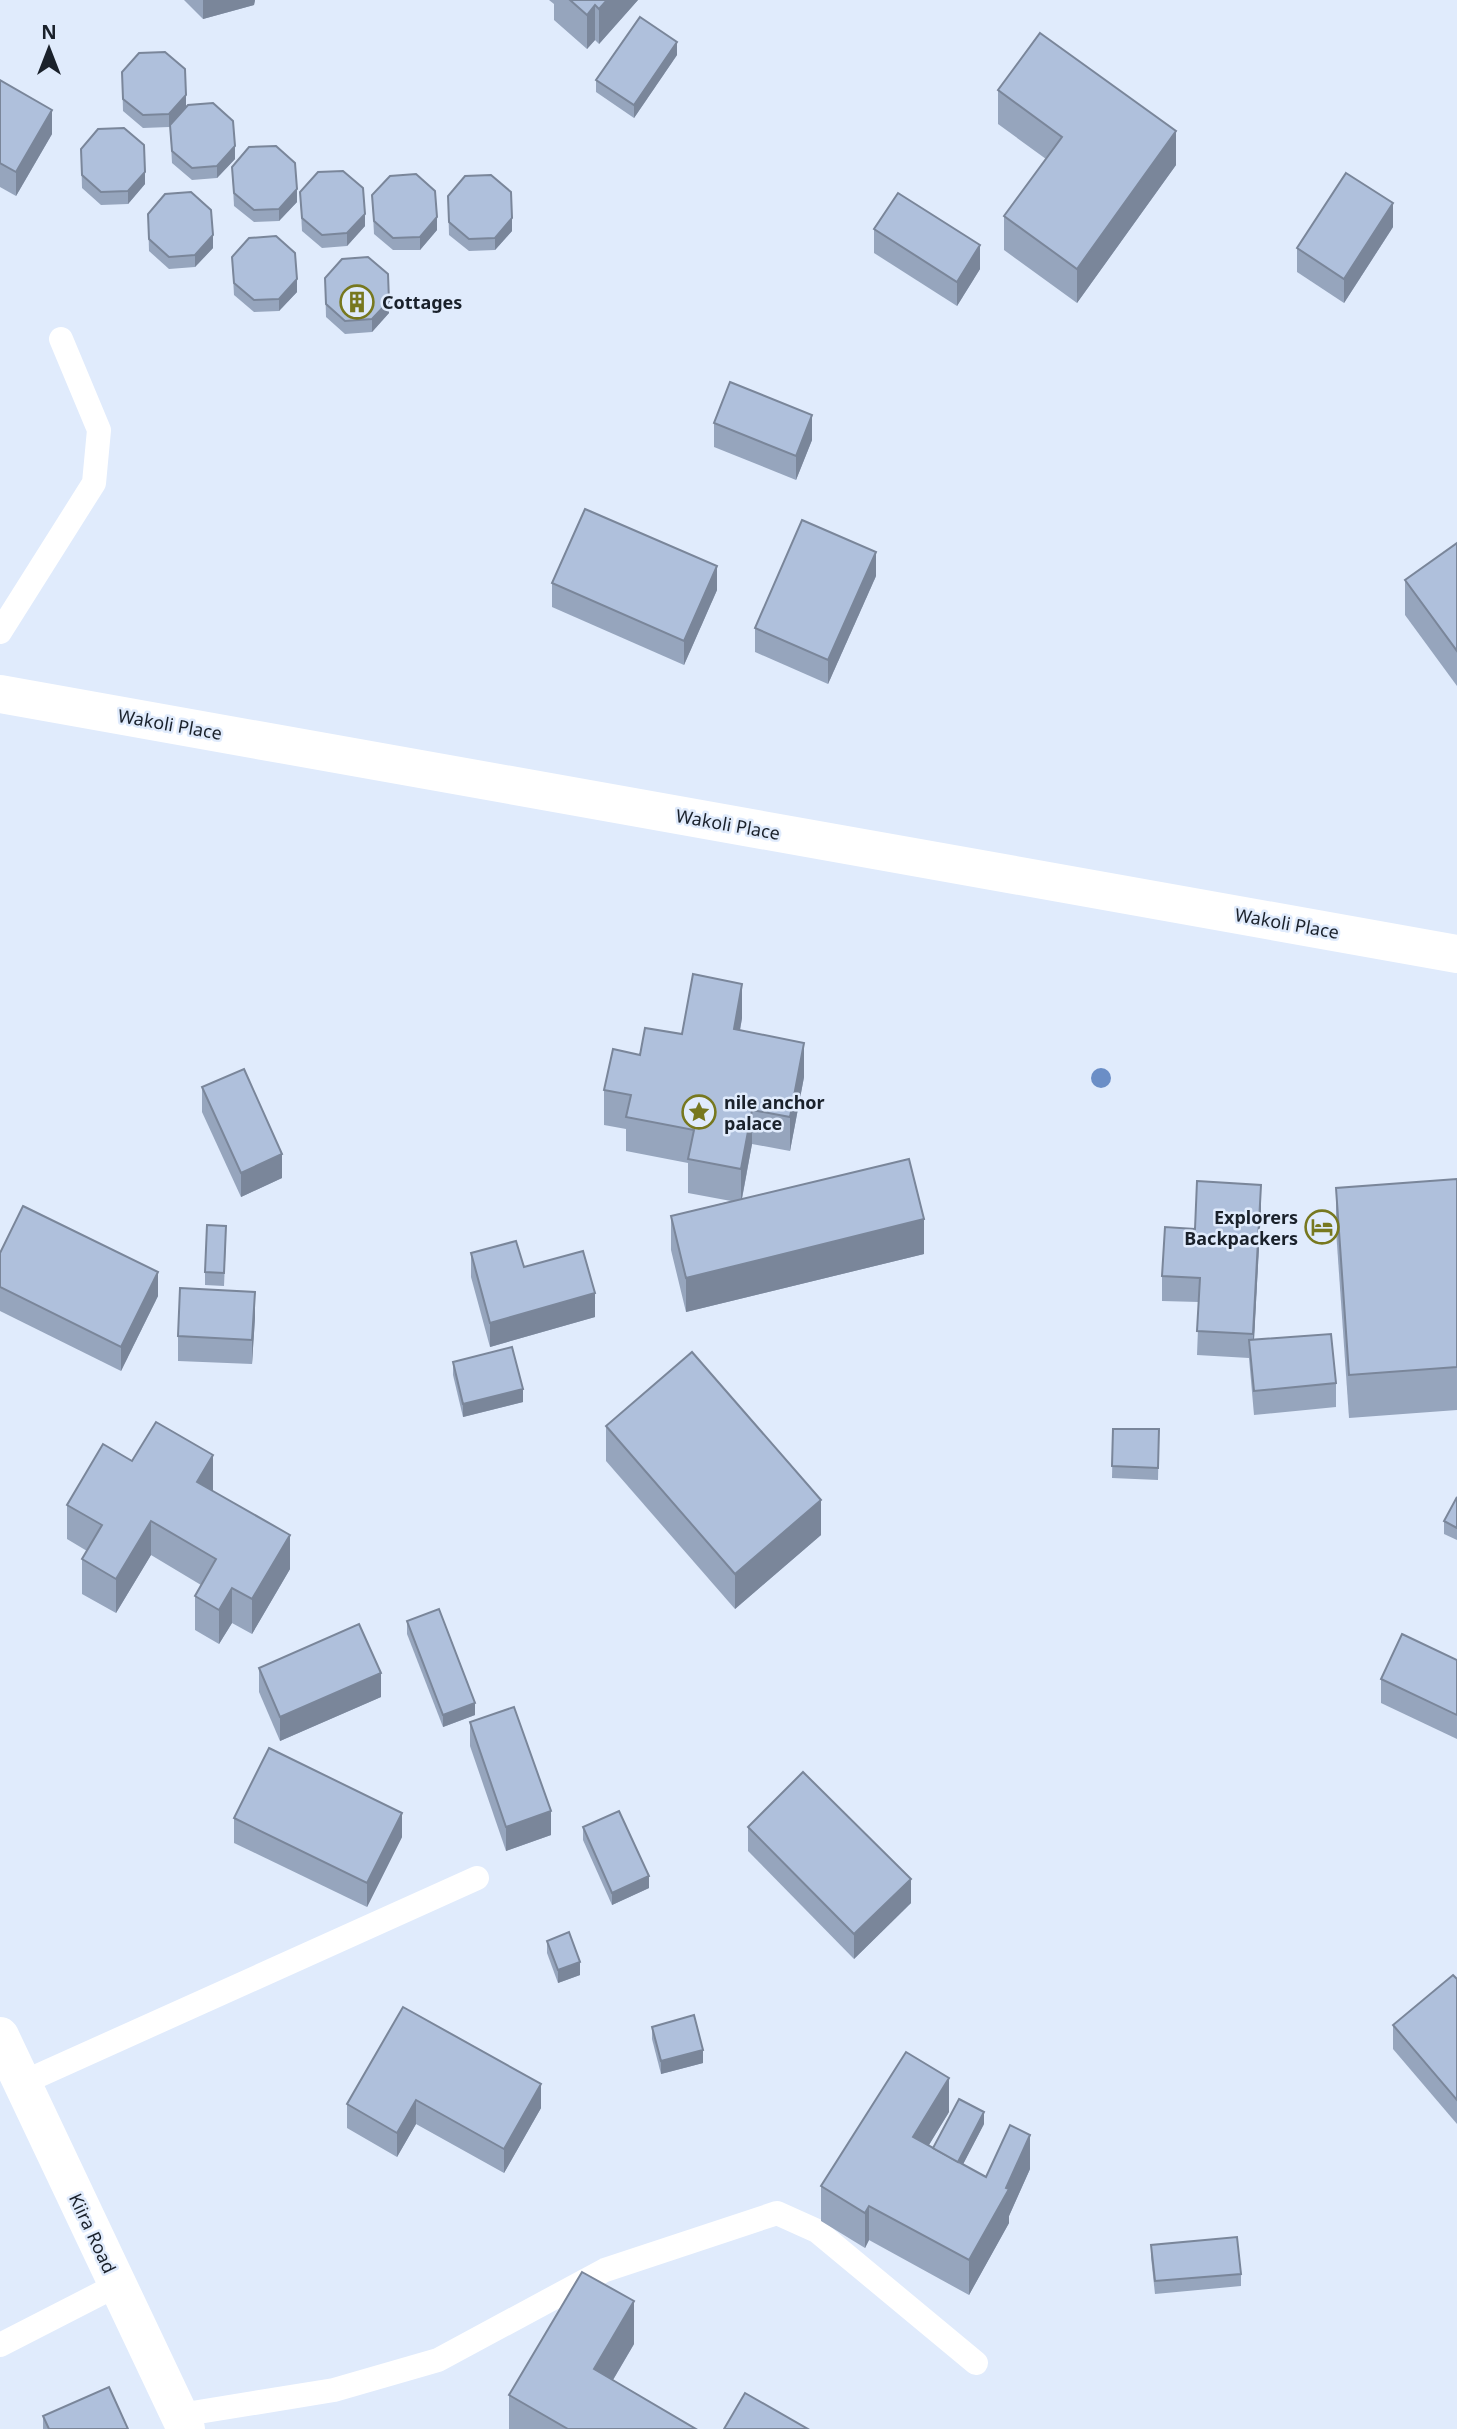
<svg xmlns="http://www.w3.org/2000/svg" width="1457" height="2429" font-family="'Noto Sans',sans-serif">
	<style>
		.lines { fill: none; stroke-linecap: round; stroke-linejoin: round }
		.lane { stroke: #fff; stroke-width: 24 }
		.street { stroke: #fff; stroke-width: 38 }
		.tree { fill: #6b8ec6 }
		.wall { fill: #96a5bd }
		.shaded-wall { fill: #7a869a }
		.building { fill: #afc0dc; stroke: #7a869a; stroke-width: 2 }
		.labels { text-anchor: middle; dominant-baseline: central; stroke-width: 5; stroke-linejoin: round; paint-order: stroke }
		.poi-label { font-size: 18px; font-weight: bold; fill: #1a212b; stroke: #e0ebfc; text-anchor: start }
		.street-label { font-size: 18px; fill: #1a212b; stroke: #e0ebfc }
	</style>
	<rect width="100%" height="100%" fill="#e0ebfc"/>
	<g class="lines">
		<!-- lane -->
		<g class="lane">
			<polyline points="0,632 94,483 99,430 61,339"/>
			<polyline points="22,2083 477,1878"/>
			<polyline points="0,2345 117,2285"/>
			<polyline points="180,2415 334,2390 438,2360 605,2270 777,2213 817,2231 976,2363"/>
		</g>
		<!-- street -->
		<g class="street">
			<polyline points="0,694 1457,954"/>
			<polyline points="0,2036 186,2429"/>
		</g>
	</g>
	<!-- trees -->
	<circle class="tree" cx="1101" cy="1078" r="10"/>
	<!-- wall -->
	<g class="wall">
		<polygon points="184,0 255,0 254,5 203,19"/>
		<polygon points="549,0 638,0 599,44 595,40 587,49 554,20 554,4"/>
		<polygon points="677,55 634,118 596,92 596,80"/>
		<polygon points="122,72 186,107 235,159 217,178 192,180 172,163 170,126 169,127 143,128 123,111"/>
		<polygon points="0,80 52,134 16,196 0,187"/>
		<polygon points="998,90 1176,165 1077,303 1004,250 1004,216 1046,159 998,124"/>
		<polygon points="81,149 145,184 128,204 101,205 82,188"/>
		<polygon points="232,167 297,202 279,221 254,222 234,206"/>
		<polygon points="300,192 365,226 347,246 322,248 302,231"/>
		<polygon points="372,195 437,230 420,250 393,250 374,234"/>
		<polygon points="448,196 512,231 495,250 469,251 449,235"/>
		<polygon points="148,214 213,248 195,267 169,269 149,251"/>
		<polygon points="1393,227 1344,303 1297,272 1297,248"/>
		<polygon points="874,229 980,269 957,306 874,253"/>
		<polygon points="232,257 297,292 279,311 254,312 234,295"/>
		<polygon points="325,278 389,313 372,332 345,334 326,317"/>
		<polygon points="714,423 812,440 796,480 714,447"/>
		<polygon points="1457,543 1457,686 1405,615 1405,580"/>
		<polygon points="876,576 828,684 755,652 755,628"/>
		<polygon points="552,583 717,590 684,665 552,607"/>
		<polygon points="742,1018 740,1030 804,1077 790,1151 752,1144 742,1199 924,1254 686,1312 671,1250 671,1216 731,1201 688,1193 688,1163 626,1151 626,1129 604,1125 604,1090 640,1055 682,1034"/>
		<polygon points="202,1087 282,1178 241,1197 202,1112"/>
		<polygon points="1457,1179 1457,1410 1349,1418 1336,1230 1336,1188"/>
		<polygon points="1261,1209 1254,1340 1336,1383 1336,1407 1254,1415 1249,1358 1197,1355 1199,1302 1162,1301 1162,1276 1195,1229"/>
		<polygon points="226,1239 224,1286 205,1285 205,1272"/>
		<polygon points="0,1253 158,1296 121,1371 0,1311"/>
		<polygon points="471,1253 524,1267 595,1317 490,1347 471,1277"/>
		<polygon points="255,1317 252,1364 178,1361 178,1336"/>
		<polygon points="453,1362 523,1402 463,1417 453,1375"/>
		<polygon points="606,1426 821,1535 735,1609 606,1461"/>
		<polygon points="1113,1429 1159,1429 1158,1480 1112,1478"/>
		<polygon points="132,1461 213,1490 213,1491 290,1569 252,1634 232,1623 219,1644 195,1630 195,1596 201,1585 151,1555 116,1613 82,1594 82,1559 87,1551 67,1539 67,1505"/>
		<polygon points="1457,1497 1457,1540 1444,1534 1444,1521"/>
		<polygon points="407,1621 475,1715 443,1727 407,1634"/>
		<polygon points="1457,1660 1457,1739 1381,1703 1381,1679"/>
		<polygon points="259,1668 381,1697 280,1741 259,1692"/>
		<polygon points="470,1722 551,1835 506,1851 470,1746"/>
		<polygon points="234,1818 402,1837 367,1907 234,1843"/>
		<polygon points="583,1827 649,1888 612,1905 583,1840"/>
		<polygon points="748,1827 911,1903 854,1959 748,1851"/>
		<polygon points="547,1941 580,1975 558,1983 547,1953"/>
		<polygon points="1457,1979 1457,2124 1393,2049 1393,2025"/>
		<polygon points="403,2007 541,2108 504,2173 416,2124 397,2157 347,2128 347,2104"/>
		<polygon points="652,2027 703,2063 661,2074 652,2039"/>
		<polygon points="949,2112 929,2145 933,2148 984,2124 963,2164 986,2177 1030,2169 1009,2216 1009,2223 969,2295 869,2240 865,2248 821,2221 821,2186"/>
		<polygon points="1151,2245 1241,2274 1241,2286 1155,2294 1151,2257"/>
		<polygon points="634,2344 613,2380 696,2429 509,2429 509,2395"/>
		<polygon points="43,2416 128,2429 43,2429"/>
	</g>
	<!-- shaded-wall -->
	<g class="shaded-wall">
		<polygon points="203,0 255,0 254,5 203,19"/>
		<polygon points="607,0 638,0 599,44 599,9"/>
		<polygon points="595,5 595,40 587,49 587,15"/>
		<polygon points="677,42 677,55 634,118 634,105"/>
		<polygon points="186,95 186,107 169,127 169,114"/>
		<polygon points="52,110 52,134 16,196 16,172"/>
		<polygon points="1176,131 1176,165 1077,303 1077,269"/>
		<polygon points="235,146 235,159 217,178 217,166"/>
		<polygon points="145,172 145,184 128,204 128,191"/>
		<polygon points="297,189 297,202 279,221 279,209"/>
		<polygon points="1393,203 1393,227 1344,303 1344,279"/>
		<polygon points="365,214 365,226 347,246 347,233"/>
		<polygon points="437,217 437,230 420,250 420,237"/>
		<polygon points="512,218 512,231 495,250 495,238"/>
		<polygon points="213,235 213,248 195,267 195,255"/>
		<polygon points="980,245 980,269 957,306 957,282"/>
		<polygon points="297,279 297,292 279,311 279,299"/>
		<polygon points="389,301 389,313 372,332 372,319"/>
		<polygon points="812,415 812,440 796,480 796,456"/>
		<polygon points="876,552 876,576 828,684 828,660"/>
		<polygon points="717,566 717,590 684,665 684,641"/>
		<polygon points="742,984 742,1018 734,1063 734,1029"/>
		<polygon points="804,1043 804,1077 790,1151 790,1117"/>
		<polygon points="752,1110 752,1144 741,1203 741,1169"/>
		<polygon points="282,1154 282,1178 241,1197 241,1173"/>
		<polygon points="1261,1185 1261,1209 1253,1358 1253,1334"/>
		<polygon points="924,1219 924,1254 686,1312 686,1278"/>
		<polygon points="158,1272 158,1296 121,1371 121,1347"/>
		<polygon points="255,1292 255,1317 252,1364 252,1340"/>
		<polygon points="595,1293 595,1317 490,1347 490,1323"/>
		<polygon points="523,1389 523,1402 463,1417 463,1404"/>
		<polygon points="213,1455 213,1490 197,1516 197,1482"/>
		<polygon points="821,1500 821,1535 735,1609 735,1574"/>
		<polygon points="151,1521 151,1555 116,1613 116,1579"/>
		<polygon points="290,1535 290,1569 252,1634 252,1599"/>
		<polygon points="232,1588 232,1623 219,1644 219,1610"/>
		<polygon points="381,1673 381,1697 280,1741 280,1717"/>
		<polygon points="475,1703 475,1715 443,1727 443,1715"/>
		<polygon points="551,1811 551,1835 506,1851 506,1827"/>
		<polygon points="402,1813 402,1837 367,1907 367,1883"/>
		<polygon points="649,1876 649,1888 612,1905 612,1893"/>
		<polygon points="911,1879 911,1903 854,1959 854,1934"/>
		<polygon points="580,1962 580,1975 558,1983 558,1970"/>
		<polygon points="703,2050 703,2063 661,2074 661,2061"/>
		<polygon points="949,2078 949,2112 913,2171 913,2137"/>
		<polygon points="541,2084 541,2108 504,2173 504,2149"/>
		<polygon points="416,2100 416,2124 397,2157 397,2133"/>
		<polygon points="984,2112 984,2124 957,2176 957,2163"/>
		<polygon points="1030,2135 1030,2169 1009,2216 1009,2223 969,2295 969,2260 1006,2188"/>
		<polygon points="869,2206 869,2240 865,2248 865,2213"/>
		<polygon points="634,2301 634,2344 594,2412 594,2369"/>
	</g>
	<!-- building -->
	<g class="building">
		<polygon points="570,0 607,0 599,9 595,5 587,15"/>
		<polygon points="640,17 677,42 634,105 596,80"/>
		<polygon points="1040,33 1176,131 1077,269 1004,216 1062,137 998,90"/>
		<polygon points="165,52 185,69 186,95 169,114 143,115 123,99 122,72 139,53"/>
		<polygon points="0,80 52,110 16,172 0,163"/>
		<polygon points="213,103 233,121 235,146 217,166 192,168 172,151 170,125 188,105"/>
		<polygon points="124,128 144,145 145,172 128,191 101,192 82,175 81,149 98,129"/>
		<polygon points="276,146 295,163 297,189 279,209 254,210 234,193 232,167 249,147"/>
		<polygon points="343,171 363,188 365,214 347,233 322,235 302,218 300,192 318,172"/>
		<polygon points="1346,173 1393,203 1344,279 1297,248"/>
		<polygon points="416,174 435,191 437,217 420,237 393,238 374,221 372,195 390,176"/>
		<polygon points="491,175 511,192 512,218 495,238 469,239 449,222 448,196 465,176"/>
		<polygon points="191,192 211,210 213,235 195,255 169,257 149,239 148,214 165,194"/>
		<polygon points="898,193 980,245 957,282 874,229"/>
		<polygon points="276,236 295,253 297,279 279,299 254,300 234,283 232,257 249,238"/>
		<polygon points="368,257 388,274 389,301 372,319 345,321 326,304 325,278 342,259"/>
		<polygon points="730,382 812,415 796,456 714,423"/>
		<polygon points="585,509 717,566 684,641 552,583"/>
		<polygon points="802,520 876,552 828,660 755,628"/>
		<polygon points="1457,543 1457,651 1405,580"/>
		<polygon points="693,974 742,984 734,1029 804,1043 790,1117 752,1110 741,1169 688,1159 694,1130 626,1117 631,1095 604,1090 613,1049 640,1055 645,1028 682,1034"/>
		<polygon points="244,1069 282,1154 241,1173 202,1087"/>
		<polygon points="909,1159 924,1219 686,1278 671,1216"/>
		<polygon points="1457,1179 1457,1367 1349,1375 1336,1188"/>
		<polygon points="1197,1181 1261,1185 1253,1334 1197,1331 1200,1278 1162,1276 1165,1227 1195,1229"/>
		<polygon points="23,1206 158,1272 121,1347 0,1287 0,1253"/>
		<polygon points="207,1225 226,1226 224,1273 205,1272"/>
		<polygon points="516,1241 524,1267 583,1251 595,1293 490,1323 471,1253"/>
		<polygon points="180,1288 255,1292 252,1340 178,1336"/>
		<polygon points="1331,1334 1336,1383 1254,1391 1249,1340"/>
		<polygon points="512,1347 523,1389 463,1404 453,1362"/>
		<polygon points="692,1352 821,1500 735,1574 606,1426"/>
		<polygon points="156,1422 213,1455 197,1482 290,1535 252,1599 232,1588 219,1610 195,1596 216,1559 151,1521 116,1579 82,1559 102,1525 67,1505 103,1444 132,1461"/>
		<polygon points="1113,1429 1159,1429 1158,1468 1112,1466"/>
		<polygon points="1457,1497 1457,1528 1444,1521"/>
		<polygon points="439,1609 475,1703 443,1715 407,1621"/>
		<polygon points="359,1624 381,1673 280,1717 259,1668"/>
		<polygon points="1402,1634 1457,1660 1457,1715 1381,1679"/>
		<polygon points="514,1707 551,1811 506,1827 470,1722"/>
		<polygon points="269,1748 402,1813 367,1883 234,1818"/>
		<polygon points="803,1772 911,1879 854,1934 748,1827"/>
		<polygon points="619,1811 649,1876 612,1893 583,1827"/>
		<polygon points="569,1932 580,1962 558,1970 547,1941"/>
		<polygon points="1453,1975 1457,1979 1457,2100 1393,2025"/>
		<polygon points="403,2007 541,2084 504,2149 416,2100 397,2133 347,2104"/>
		<polygon points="694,2015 703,2050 661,2061 652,2027"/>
		<polygon points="906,2052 949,2078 913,2137 986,2177 1010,2125 1030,2135 1006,2188 1009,2189 969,2260 869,2206 865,2213 821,2186"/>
		<polygon points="959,2099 984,2112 958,2162 933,2148"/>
		<polygon points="1237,2237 1241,2274 1155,2281 1151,2245"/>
		<polygon points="582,2272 634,2301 594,2369 696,2429 568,2429 509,2395"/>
		<polygon points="109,2387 128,2429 49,2429 43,2416"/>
		<polygon points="745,2393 808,2429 724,2429"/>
	</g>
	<!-- icons -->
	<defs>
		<symbol id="building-ring" viewBox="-11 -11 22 22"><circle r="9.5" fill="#e0ebfc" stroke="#77781f" stroke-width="1.5"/><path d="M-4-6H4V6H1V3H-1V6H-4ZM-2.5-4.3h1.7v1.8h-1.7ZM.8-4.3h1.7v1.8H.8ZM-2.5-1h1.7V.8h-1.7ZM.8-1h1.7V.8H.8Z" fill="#77781f"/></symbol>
		<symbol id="sight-ring" viewBox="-11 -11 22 22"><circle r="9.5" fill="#e0ebfc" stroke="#77781f" stroke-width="1.5"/><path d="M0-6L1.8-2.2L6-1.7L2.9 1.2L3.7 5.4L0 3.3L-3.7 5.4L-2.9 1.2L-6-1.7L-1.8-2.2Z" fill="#77781f"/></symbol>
		<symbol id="hotel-ring" viewBox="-11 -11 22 22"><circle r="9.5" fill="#e0ebfc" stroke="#77781f" stroke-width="1.5"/><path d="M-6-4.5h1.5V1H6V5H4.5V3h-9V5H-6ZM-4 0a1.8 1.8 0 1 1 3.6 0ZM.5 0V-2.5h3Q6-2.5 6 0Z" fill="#77781f"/></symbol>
	</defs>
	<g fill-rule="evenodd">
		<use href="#building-ring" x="338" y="283" width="38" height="38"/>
		<use href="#sight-ring" x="680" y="1093" width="38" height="38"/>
		<use href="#hotel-ring" x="1303" y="1208" width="38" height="38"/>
	</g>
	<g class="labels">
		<!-- poi labels -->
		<g class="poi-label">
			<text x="382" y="302">Cottages</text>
			<text x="724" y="1102">nile anchor<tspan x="724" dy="21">palace</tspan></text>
			<text x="1298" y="1217" text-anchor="end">Explorers<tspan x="1298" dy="21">Backpackers</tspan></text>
		</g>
		<!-- street labels -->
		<g class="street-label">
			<text transform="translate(170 724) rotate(10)">Wakoli Place</text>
			<text transform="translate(728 824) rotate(10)">Wakoli Place</text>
			<text transform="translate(1287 923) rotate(10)">Wakoli Place</text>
			<text transform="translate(93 2233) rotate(65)">Kiira Road</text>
		</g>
	</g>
	<!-- north arrow -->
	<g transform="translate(49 49)" stroke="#e0ebfc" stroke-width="5" paint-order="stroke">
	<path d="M0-5L12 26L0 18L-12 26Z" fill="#1a212b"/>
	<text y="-10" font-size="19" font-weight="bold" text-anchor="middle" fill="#1a212b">N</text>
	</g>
</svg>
